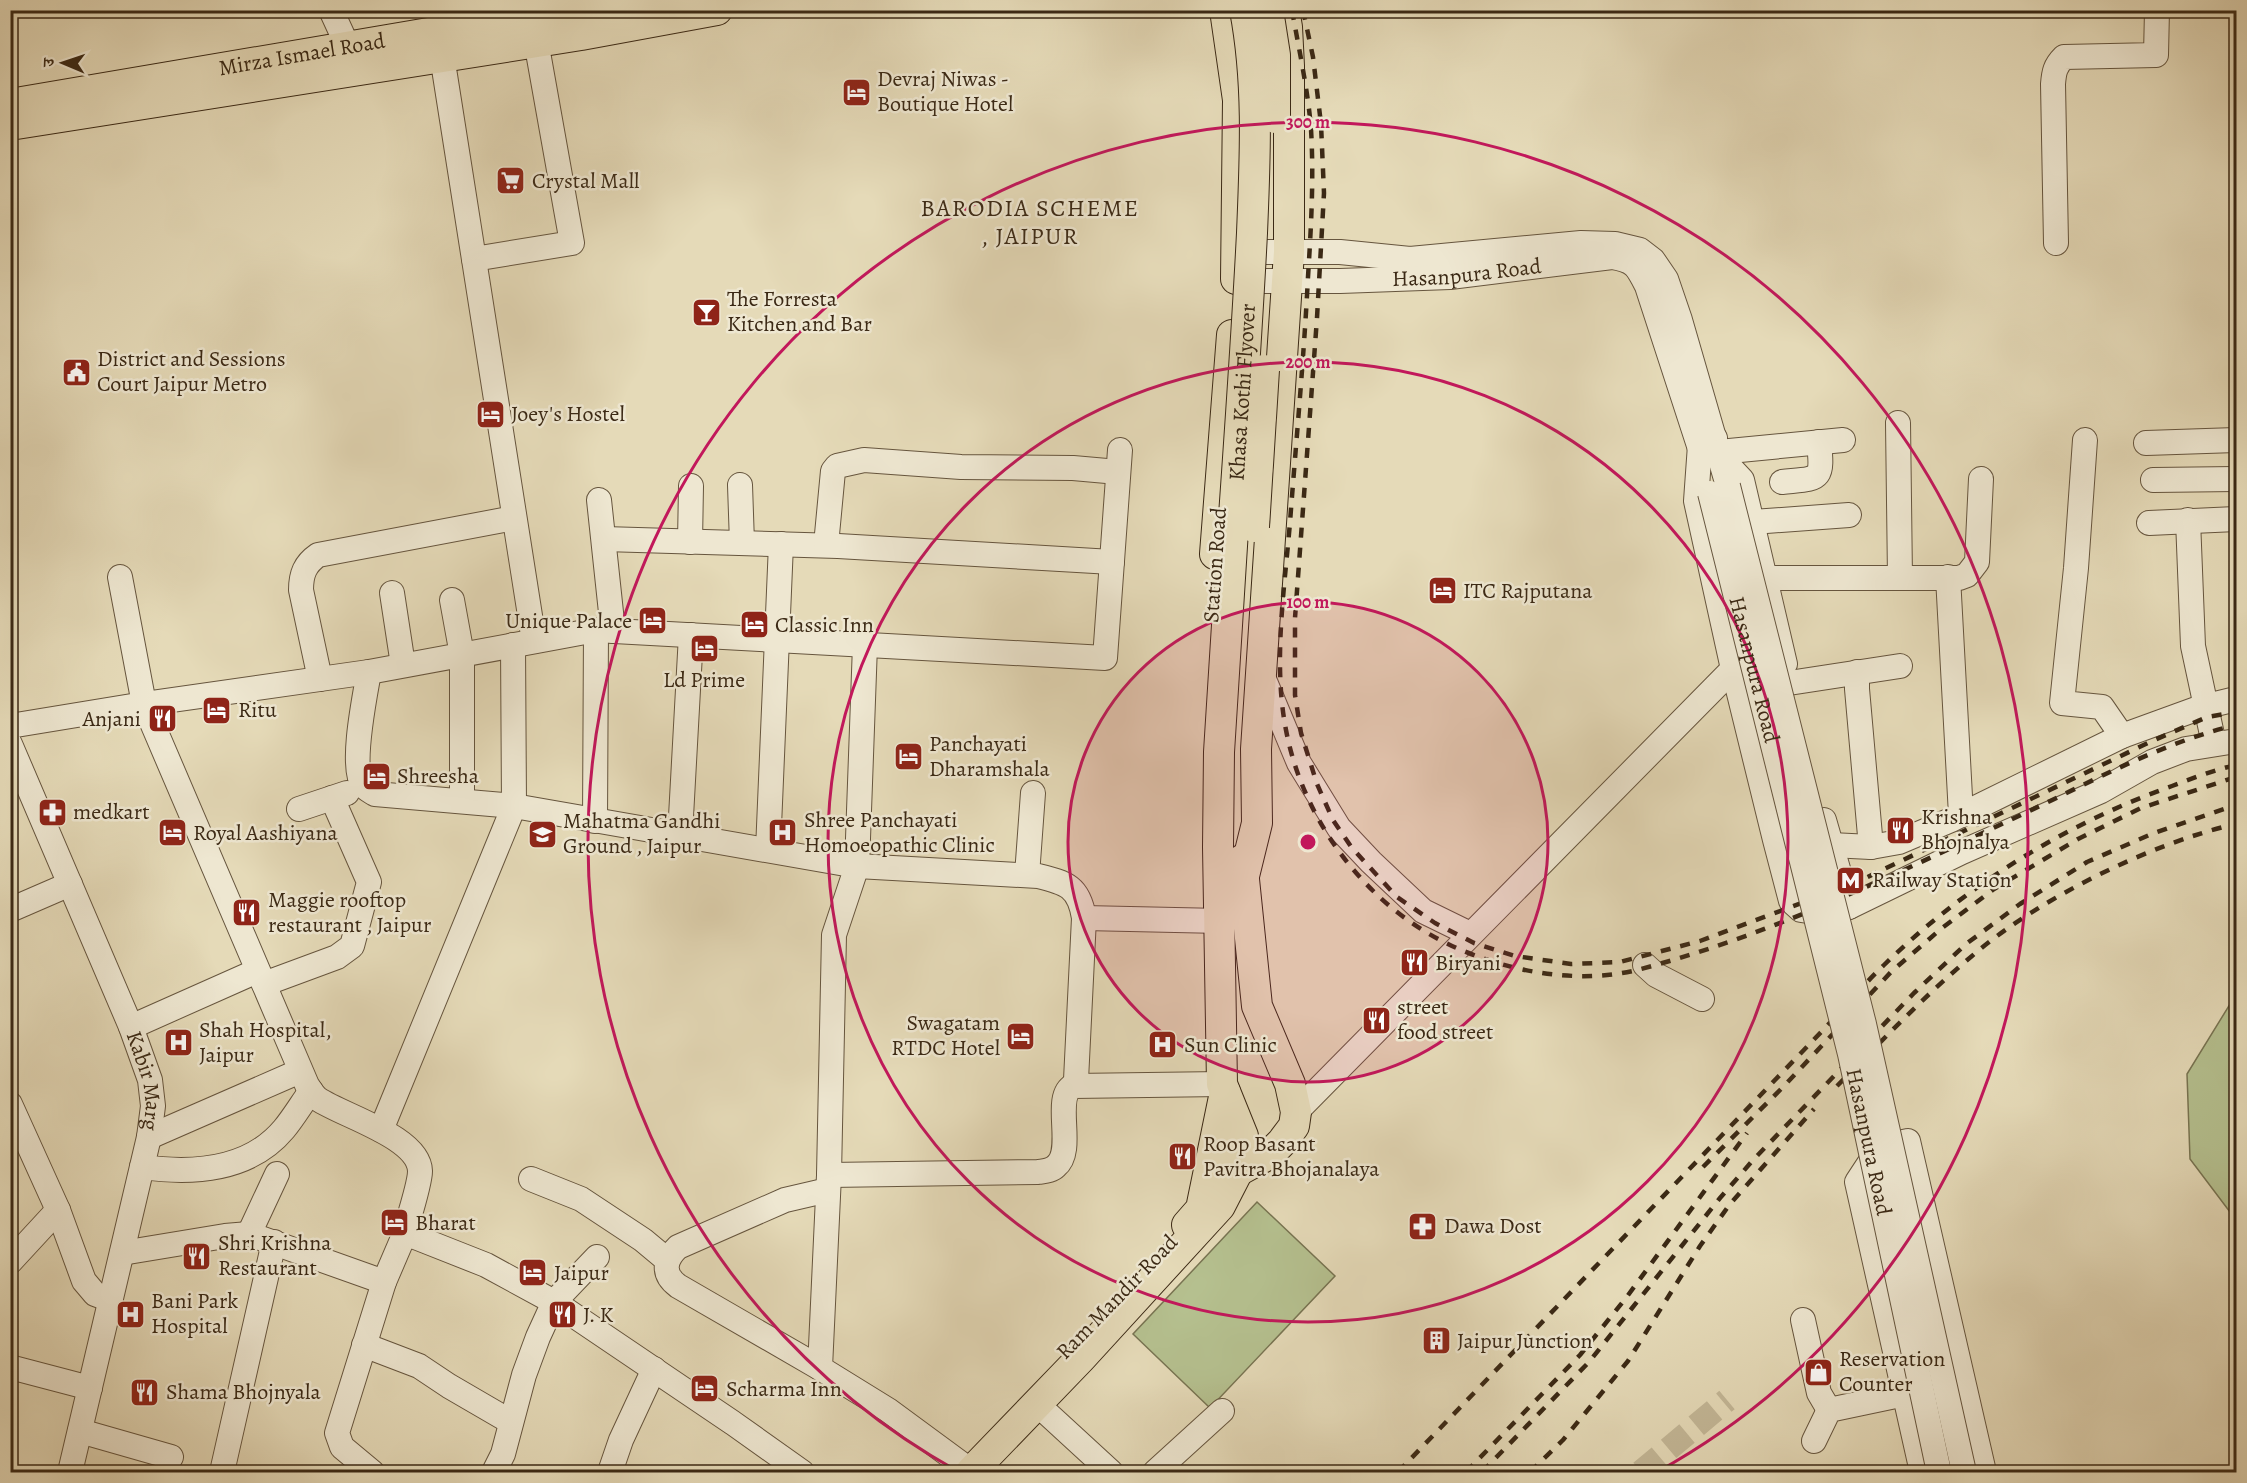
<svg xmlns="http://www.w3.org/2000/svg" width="2247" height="1483" font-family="Alegreya,'Noto Serif Devanagari',serif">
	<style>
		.green { fill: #b5c08f; stroke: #787452; stroke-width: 1.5 }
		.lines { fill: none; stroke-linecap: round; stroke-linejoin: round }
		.minor-tunnel { stroke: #c3b797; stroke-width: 24; stroke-dasharray: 24 12; stroke-linecap: butt }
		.minor-casing { stroke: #66553e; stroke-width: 26 }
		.major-casing { stroke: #3b2915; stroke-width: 32 }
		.minor { stroke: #eee7d1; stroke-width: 24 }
		.major { stroke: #e5dab8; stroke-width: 30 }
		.rail { stroke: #3b2915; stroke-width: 4.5; stroke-dasharray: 10 10; stroke-linecap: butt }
		.minor-bridge-casing { stroke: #66553e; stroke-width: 26; stroke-linecap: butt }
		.major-bridge-casing { stroke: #3b2915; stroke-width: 32; stroke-linecap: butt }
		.minor-bridge { stroke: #eee7d1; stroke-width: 24 }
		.major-bridge { stroke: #e5dab8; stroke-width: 30 }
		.ring { fill: none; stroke: #c2185b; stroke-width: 3 }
		.labels { text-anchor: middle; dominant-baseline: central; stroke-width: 5; stroke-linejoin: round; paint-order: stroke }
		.street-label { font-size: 22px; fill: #3b2915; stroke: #eee7d1 }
		.poi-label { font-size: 22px; fill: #3b2915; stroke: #eee7d1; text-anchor: start }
		.neighbourhood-label { font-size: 24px; letter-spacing: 1.5px; fill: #3b2915; stroke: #eee7d1 }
		.centre { fill: #c2185b; stroke: #eee7d1; stroke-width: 3 }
		.ring-label { font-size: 18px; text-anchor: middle; font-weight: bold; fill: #c2185b; stroke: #eee7d1; stroke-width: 5; stroke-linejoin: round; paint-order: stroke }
	</style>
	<rect width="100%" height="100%" fill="#e5dab8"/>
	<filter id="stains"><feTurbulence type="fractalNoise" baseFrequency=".00333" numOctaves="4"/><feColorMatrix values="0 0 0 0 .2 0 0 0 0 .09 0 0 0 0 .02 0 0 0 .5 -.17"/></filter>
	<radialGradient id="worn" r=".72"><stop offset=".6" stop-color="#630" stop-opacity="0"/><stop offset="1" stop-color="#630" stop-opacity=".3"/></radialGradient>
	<!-- green -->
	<g class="green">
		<polygon points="2235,996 2236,996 2236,1220 2190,1159 2187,1074"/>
		<polygon points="1257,1202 1335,1276 1210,1408 1133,1334"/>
	</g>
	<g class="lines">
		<!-- minor-tunnel -->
		<polyline class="minor-tunnel" points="1641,1472 1727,1400"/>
		<defs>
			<g id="minor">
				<polyline points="331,10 348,47"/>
				<polyline points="442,56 534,641"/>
				<path d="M 2056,243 L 2053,84 C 2054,72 2055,66 2064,57 L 2156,55 L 2157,10"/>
				<polyline points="1237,252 1340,252 1410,259 1581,243 1615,244 1640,250 1653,260 1666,279 1680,320 1728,486"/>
				<polyline points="474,259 572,243 536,41"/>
				<path id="s1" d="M 1236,281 L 1340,281 L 1450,277 L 1612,257 C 1635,261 1637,266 1647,286 L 1703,458"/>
				<polyline points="1898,423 1900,578"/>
				<polyline points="1715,438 1700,445 1696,501 1733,669 1775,840 1791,901 1801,910 1821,913 1849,907 1962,852 2101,791 2152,762 2186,749 2236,741"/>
				<polyline points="2085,440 2076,568 2062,703 2102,707 2122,736"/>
				<polyline points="2146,443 2236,440"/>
				<polyline points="1719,452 1843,440"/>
				<polyline points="1727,464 1742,480 1785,664"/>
				<polyline points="2153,480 2236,479"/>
				<path d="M 1782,482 C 1820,478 1823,482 1819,442"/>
				<polyline points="740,485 742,543"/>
				<polyline points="599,500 613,631"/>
				<polyline points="2188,520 2193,646 2214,744"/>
				<polyline points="1753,522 1849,515"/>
				<polyline points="2149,523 2236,519"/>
				<polyline points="604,539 838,546 1112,562"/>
				<polyline points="690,542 691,486"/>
				<polyline points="826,545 833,471 837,466 864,460 961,467 1073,468 1118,472"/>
				<path d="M 120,577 L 144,704 L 307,1085 C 310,1090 314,1096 318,1099 C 343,1116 419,1137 420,1171 C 420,1185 407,1223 403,1238"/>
				<polyline points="1948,577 1961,815"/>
				<polyline points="1766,578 1959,578 1967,575 1977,562 1981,479"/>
				<polyline points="392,593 403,665"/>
				<polyline points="452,600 462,655 462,801"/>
				<polyline points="865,645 857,866 834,935 829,1175 820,1368 888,1410 960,1463"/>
				<path d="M 369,672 C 365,695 350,767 363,785 C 365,789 370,791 375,794 L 514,806 L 857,866 L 1038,876 C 1066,883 1079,886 1084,918 L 1076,1080 L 1073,1086"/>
				<polyline points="1261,672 1299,763 1339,828 1371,862 1423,911 1470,934"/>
				<polyline points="1857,672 1857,689 1871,847"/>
				<path d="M 320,679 L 301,590 C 301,574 305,564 318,555 L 514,518"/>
				<polyline points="1789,683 1900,666"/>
				<polyline points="10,726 144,704 369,672 596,630 1105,658 1120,450"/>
				<path id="s2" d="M 10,744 L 131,1027 L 150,1080 L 153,1106 L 149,1137 L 70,1472"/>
				<polyline points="299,809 347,793"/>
				<polyline points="1824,820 1849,907"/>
				<polyline points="595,821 596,630"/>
				<polyline points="680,835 691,635"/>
				<polyline points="1831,845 1871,847 1899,842 1951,820 2122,736 2199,708 2236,699"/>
				<polyline points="768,850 781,544"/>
				<polyline points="1027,875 1033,793"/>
				<polyline points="10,910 70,884"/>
				<polyline points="1084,918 1221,921"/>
				<polyline points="1645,965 1656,975 1702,999"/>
				<polyline points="264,984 337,957 352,946 369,882 332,798"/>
				<polyline points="131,1027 257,971"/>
				<polyline points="10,1104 58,1210 84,1281 95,1294 111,1300"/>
				<polyline points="1296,1112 1733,669 1745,667"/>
				<polyline points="381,1130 514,806 513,645"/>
				<polyline points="149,1137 300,1071"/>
				<path d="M 142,1167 C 192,1174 249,1171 284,1129 C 294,1117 302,1103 311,1091"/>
				<path d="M 829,1175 L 1038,1172 C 1044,1171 1051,1171 1056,1166 C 1076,1150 1052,1097 1073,1086 L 1222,1084"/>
				<polyline points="531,1179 581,1199 643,1240 667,1260"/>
				<polyline points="249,1234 277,1174"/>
				<polyline points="122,1253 225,1236 249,1234 384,1282"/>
				<polyline points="10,1262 58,1210"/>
				<polyline points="1803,1320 1819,1393 1829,1410"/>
				<polyline points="364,1345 419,1366 449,1386 511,1422"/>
				<polyline points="10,1367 90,1388"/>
				<path d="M 820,1368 L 678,1286 C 662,1274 664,1260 678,1247 L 785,1200 L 828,1190"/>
				<polyline points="1037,1404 1111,1472"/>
				<polyline points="80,1431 171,1457"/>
				<polyline points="1814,1441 1829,1410 1905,1394"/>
				<polyline points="222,1472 274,1242"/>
				<polyline points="372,1472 342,1447 337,1433 384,1282 405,1233 486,1265 554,1302 733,1423 802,1472"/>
				<polyline points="494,1472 503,1454 524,1375 538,1337 554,1302 597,1257"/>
				<polyline points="610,1472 621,1440 654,1369"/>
				<polyline points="1155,1472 1222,1411"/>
				<polyline points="1922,1472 1857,1182 1880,1147 1908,1141 1984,1472"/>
			</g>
			<g id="major">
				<polyline points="1225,10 1238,100 1236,279"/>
				<path id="s3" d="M 10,104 L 458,28 L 593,10"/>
				<polyline points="10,125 581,35 717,10"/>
				<polyline points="1215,554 1232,335"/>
				<polyline points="1243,880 1257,823 1256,749 1289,252 1289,66 1287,27 1284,10"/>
				<polyline points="1238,1171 1271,1153 1282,1142 1294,1126 1296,1112 1290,1084 1257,1006 1242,860"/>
				<polyline points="1187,1225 1201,1209 1225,1092"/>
				<polyline points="971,1472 1080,1359 1220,1206 1239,1169 1243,1136 1222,1084 1218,847 1219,752 1233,530"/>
			</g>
		</defs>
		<!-- minor casing -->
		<use href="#minor" class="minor-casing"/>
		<!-- major casing -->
		<use href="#major" class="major-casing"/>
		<!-- minor -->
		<use href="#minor" class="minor"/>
		<!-- major -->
		<use href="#major" class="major"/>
		<!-- rail -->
		<g class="rail">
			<path d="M 1292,10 C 1299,50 1308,90 1311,129 C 1314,179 1311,228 1308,277 C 1304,355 1297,432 1291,509 C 1286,581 1272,658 1286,730 C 1303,820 1365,904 1448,944 C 1504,971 1576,985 1637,970 C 1772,935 1898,873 2023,814 C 2093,781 2161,743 2236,725"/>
			<polyline points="1303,10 1313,57 1321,124 1324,193 1317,318 1295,618 1295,695 1301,733 1317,784 1333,820 1352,848 1397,897 1435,923 1474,943 1515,956 1571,964 1620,962 1700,941 1855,883 2152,741 2207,717 2236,712"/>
			<path d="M 1837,1086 C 1881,1042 1924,996 1972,956 C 2038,899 2151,843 2236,824"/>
			<polyline points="1703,1167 1784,1086 1891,972 1942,928 1994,889 2078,839 2141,808 2236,777"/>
			<path d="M 1398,1472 L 1825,1028 C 1845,1007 1863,985 1884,965 C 1965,886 2065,824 2172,786 C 2193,778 2214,770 2236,765"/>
			<polyline points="1466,1472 1580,1355 1626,1298 1747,1133"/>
			<polyline points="1482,1472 1589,1362 1720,1198 1754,1159 1914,993 1966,944 2020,904 2087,862 2154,833 2236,805"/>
			<polyline points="1530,1472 1563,1440 1628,1361 1700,1246 1730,1204 1814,1109"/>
		</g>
		<defs>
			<g id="minor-bridge">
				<polyline points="1728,486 1864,1024 1964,1472"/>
				<path id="s4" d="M 1710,493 L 1850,1054 L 1939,1472"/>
			</g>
			<g id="major-bridge">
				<polyline points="1268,10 1275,55 1275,118"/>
				<polyline points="1254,527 1264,370"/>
				<path id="s5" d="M 1233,530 C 1240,431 1247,332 1252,233 C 1255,159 1259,84 1245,10"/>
			</g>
		</defs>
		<!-- minor-bridge casing -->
		<use href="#minor-bridge" class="minor-bridge-casing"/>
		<!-- major-bridge casing -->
		<use href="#major-bridge" class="major-bridge-casing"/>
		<!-- minor-bridge -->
		<use href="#minor-bridge" class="minor-bridge"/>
		<!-- major-bridge -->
		<use href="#major-bridge" class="major-bridge"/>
	</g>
	<!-- distance rings -->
	<circle cx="1308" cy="842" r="240" fill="#c2185b" fill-opacity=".12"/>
	<g class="ring">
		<circle cx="1308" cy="842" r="240"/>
		<circle cx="1308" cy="842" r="480"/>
		<path d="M959 1472A720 720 0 1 1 1657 1472"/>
	</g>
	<!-- icons -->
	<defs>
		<symbol id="hotel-square" viewBox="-11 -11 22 22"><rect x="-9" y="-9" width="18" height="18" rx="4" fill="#8f2418" stroke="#eee7d1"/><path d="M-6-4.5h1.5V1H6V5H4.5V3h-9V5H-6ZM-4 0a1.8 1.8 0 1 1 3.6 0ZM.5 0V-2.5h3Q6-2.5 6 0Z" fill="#fff"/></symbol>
		<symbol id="supermarket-square" viewBox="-11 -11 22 22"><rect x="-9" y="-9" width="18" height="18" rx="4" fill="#8f2418" stroke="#eee7d1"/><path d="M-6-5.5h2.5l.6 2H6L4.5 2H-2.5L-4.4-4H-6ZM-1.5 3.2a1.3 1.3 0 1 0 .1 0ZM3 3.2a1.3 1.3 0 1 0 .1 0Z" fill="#fff"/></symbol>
		<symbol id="bar-square" viewBox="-11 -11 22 22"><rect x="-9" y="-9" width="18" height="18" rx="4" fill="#8f2418" stroke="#eee7d1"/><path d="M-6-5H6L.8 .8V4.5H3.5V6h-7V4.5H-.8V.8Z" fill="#fff"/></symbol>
		<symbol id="civic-square" viewBox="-11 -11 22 22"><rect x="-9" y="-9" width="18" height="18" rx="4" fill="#8f2418" stroke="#eee7d1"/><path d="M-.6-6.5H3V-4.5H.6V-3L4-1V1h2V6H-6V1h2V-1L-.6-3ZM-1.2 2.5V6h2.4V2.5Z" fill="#fff"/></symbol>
		<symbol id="restaurant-square" viewBox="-11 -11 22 22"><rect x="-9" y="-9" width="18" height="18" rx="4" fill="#8f2418" stroke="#eee7d1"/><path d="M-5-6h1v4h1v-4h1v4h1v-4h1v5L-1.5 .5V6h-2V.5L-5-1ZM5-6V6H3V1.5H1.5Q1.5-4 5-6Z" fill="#fff"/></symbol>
		<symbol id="pharmacy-square" viewBox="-11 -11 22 22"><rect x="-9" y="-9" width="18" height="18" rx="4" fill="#8f2418" stroke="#eee7d1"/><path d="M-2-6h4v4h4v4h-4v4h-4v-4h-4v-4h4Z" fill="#fff"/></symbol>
		<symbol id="hospital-square" viewBox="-11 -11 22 22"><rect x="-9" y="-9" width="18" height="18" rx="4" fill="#8f2418" stroke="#eee7d1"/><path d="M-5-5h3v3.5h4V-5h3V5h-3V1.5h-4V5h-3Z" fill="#fff"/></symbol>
		<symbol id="school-square" viewBox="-11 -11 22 22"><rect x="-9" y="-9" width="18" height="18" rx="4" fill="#8f2418" stroke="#eee7d1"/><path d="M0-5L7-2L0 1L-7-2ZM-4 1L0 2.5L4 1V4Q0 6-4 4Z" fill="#fff"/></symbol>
		<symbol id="metro-square" viewBox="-11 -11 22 22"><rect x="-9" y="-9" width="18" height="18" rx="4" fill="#8f2418" stroke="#eee7d1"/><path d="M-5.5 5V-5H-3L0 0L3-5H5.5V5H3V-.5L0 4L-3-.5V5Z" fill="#fff"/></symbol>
		<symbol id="building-square" viewBox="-11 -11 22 22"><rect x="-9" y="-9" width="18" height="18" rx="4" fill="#8f2418" stroke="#eee7d1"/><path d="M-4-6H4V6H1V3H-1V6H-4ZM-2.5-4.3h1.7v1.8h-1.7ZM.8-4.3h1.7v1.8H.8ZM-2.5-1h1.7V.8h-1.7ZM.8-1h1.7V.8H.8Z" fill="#fff"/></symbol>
		<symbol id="shop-square" viewBox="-11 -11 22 22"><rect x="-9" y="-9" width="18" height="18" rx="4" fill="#8f2418" stroke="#eee7d1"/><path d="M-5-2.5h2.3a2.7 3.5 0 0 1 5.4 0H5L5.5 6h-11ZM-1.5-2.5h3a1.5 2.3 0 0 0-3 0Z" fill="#fff"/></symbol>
	</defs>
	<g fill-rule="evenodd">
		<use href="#hotel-square" x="840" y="76" width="33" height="33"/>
		<use href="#supermarket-square" x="494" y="164" width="33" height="33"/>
		<use href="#bar-square" x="690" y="296" width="33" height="33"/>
		<use href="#civic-square" x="60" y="356" width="33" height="33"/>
		<use href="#hotel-square" x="474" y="398" width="33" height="33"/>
		<use href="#hotel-square" x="1426" y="574" width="33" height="33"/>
		<use href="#hotel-square" x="636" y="604" width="33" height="33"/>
		<use href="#hotel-square" x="738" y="608" width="33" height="33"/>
		<use href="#hotel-square" x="688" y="632" width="33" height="33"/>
		<use href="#hotel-square" x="200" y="694" width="33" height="33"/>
		<use href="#restaurant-square" x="146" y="702" width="33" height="33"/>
		<use href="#hotel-square" x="892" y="740" width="33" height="33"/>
		<use href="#hotel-square" x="360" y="760" width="33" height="33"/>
		<use href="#pharmacy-square" x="36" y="796" width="33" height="33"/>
		<use href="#restaurant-square" x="1884" y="814" width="33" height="33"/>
		<use href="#hotel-square" x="156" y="816" width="33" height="33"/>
		<use href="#hospital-square" x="766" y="816" width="33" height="33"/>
		<use href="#school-square" x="526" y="818" width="33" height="33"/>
		<use href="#metro-square" x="1834" y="864" width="33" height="33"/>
		<use href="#restaurant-square" x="230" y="896" width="33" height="33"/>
		<use href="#restaurant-square" x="1398" y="946" width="33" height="33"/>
		<use href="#restaurant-square" x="1360" y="1004" width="33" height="33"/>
		<use href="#hotel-square" x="1004" y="1020" width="33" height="33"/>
		<use href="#hospital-square" x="162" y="1026" width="33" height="33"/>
		<use href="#hospital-square" x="1146" y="1028" width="33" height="33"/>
		<use href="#restaurant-square" x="1166" y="1140" width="33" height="33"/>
		<use href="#hotel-square" x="378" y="1206" width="33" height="33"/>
		<use href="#pharmacy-square" x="1406" y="1210" width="33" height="33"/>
		<use href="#restaurant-square" x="180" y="1240" width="33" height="33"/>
		<use href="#hotel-square" x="516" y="1256" width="33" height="33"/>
		<use href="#hospital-square" x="114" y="1298" width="33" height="33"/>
		<use href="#restaurant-square" x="546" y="1298" width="33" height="33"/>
		<use href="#building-square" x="1420" y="1324" width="33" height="33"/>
		<use href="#shop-square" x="1802" y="1356" width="33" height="33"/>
		<use href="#hotel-square" x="688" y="1372" width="33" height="33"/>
		<use href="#restaurant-square" x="128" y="1376" width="33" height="33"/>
	</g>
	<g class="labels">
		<!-- street labels -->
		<g class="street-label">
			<text stroke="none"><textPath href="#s3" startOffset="296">Mirza Ismael Road</textPath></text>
			<text stroke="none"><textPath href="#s1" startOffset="231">Hasanpura Road</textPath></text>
			<text stroke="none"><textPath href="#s5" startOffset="138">Khasa Kothi Flyover</textPath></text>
			<text transform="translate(1215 565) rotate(-86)">Station Road</text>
			<text stroke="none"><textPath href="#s4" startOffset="182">Hasanpura Road</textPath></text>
			<text stroke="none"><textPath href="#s2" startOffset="364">Kabir Marg</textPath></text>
			<text stroke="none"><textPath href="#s4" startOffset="668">Hasanpura Road</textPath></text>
			<text transform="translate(1117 1297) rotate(-46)">Ram Mandir Road</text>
		</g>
		<!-- poi labels -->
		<g class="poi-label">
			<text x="877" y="79">Devraj Niwas -<tspan x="877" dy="25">Boutique Hotel</tspan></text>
			<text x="532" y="181">Crystal Mall</text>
			<text x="727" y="299">The Forresta<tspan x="727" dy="25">Kitchen and Bar</tspan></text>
			<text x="97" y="359">District and Sessions<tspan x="97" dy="25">Court Jaipur Metro</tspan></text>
			<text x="511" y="414">Joey's Hostel</text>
			<text x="1463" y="591">ITC Rajputana</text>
			<text x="632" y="621" text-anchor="end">Unique Palace</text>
			<text x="775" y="625">Classic Inn</text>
			<text x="704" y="680" text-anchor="middle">Ld Prime</text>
			<text x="238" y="710">Ritu</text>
			<text x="141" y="719" text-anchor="end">Anjani</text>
			<text x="929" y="744">Panchayati<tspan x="929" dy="25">Dharamshala</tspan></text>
			<text x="397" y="776">Shreesha</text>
			<text x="73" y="812">medkart</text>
			<text x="1921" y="817">Krishna<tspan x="1921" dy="25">Bhojnalya</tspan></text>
			<text x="804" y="820">Shree Panchayati<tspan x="804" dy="25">Homoeopathic Clinic</tspan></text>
			<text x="563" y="821">Mahatma Gandhi<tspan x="563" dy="25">Ground , Jaipur</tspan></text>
			<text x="193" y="833">Royal Aashiyana</text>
			<text x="1872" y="880">Railway Station</text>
			<text x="268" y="900">Maggie rooftop<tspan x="268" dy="25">restaurant , Jaipur</tspan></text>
			<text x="1435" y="963">Biryani</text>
			<text x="1397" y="1007">street<tspan x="1397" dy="25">food street</tspan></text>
			<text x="1000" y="1023" text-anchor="end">Swagatam<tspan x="1000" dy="25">RTDC Hotel</tspan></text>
			<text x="199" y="1030">Shah Hospital,<tspan x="199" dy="25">Jaipur</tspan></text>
			<text x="1184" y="1045">Sun Clinic</text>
			<text x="1203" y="1144">Roop Basant<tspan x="1203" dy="25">Pavitra Bhojanalaya</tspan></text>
			<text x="415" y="1223">Bharat</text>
			<text x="1444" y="1226">Dawa Dost</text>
			<text x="218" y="1243">Shri Krishna<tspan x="218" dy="25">Restaurant</tspan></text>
			<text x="554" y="1273">Jaipur</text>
			<text x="151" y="1301">Bani Park<tspan x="151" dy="25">Hospital</tspan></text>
			<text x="583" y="1315">J. K</text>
			<text x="1457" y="1341">Jaipur Junction</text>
			<text x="1839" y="1359">Reservation<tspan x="1839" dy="25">Counter</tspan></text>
			<text x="726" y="1389">Scharma Inn</text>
			<text x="166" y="1392">Shama Bhojnyala</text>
		</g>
		<!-- neighbourhood labels -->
		<g class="neighbourhood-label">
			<text x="1030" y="208">BARODIA SCHEME<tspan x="1030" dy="28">, JAIPUR</tspan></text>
		</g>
	</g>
	<circle cx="1308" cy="842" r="9" class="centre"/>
	<g class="ring-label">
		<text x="1308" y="128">300 m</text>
		<text x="1308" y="368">200 m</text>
		<text x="1308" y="608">100 m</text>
	</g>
	<!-- margin -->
	<rect width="2247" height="1483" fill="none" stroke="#e5dab8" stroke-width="36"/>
	<rect x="12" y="12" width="2223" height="1459" fill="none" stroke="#3b2915" stroke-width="3"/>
	<rect x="18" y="18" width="2211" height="1447" fill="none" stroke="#3b2915" stroke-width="1.5"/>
	<!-- north arrow -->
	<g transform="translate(63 63) rotate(272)" stroke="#eee7d1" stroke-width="4.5" paint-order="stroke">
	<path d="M0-4.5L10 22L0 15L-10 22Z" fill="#3b2915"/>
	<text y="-9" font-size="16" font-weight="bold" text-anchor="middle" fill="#3b2915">उ</text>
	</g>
	<rect width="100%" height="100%" filter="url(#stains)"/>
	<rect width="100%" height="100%" fill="url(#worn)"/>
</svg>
